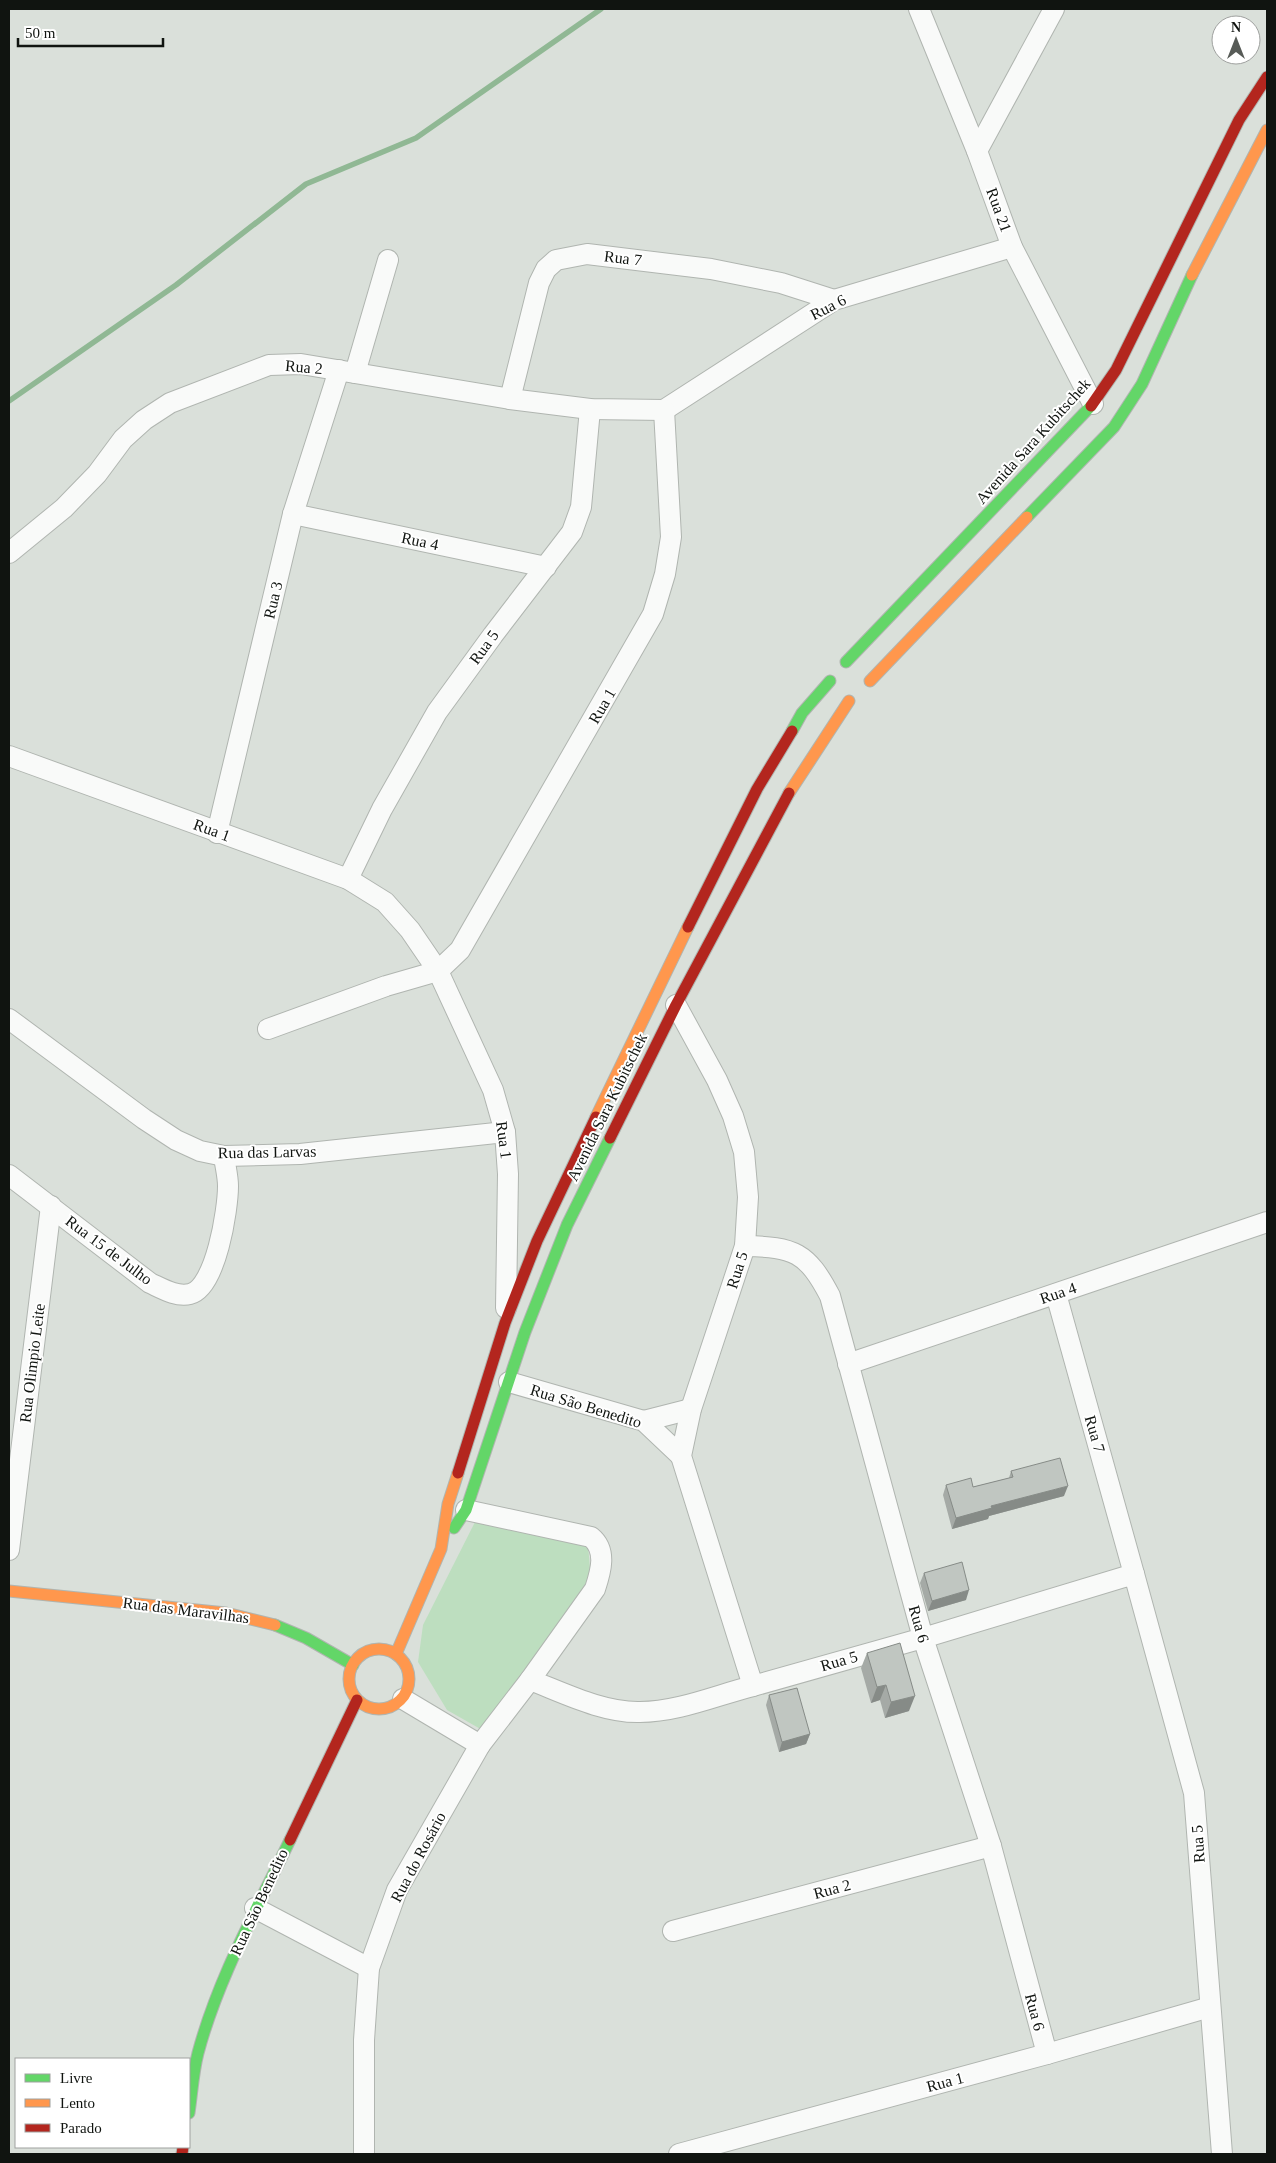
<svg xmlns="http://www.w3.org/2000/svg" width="1276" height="2163" font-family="Georgia,serif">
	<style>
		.green { fill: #bddebf }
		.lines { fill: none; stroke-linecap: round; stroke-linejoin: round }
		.stream { stroke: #90b894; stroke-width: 5.5 }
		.street-casing { stroke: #b0b5b0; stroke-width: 22 }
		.fast-casing { stroke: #b0b5b0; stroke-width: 13 }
		.slow-casing { stroke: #b0b5b0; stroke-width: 13 }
		.jam-casing { stroke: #b0b5b0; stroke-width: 13 }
		.street { stroke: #f9faf9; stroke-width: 20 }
		.fast { stroke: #63d668; stroke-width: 11 }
		.slow { stroke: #ff974d; stroke-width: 11 }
		.jam { stroke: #b3261e; stroke-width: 11 }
		.wall { fill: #a5aaa6 }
		.shaded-wall { fill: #868b87 }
		.building { fill: #c0c6c1; stroke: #868b87 }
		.labels { text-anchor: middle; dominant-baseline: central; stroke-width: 4; stroke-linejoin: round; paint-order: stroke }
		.street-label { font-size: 16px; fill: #101410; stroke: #fff }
	</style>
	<rect width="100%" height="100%" fill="#dae0da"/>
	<!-- green -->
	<polygon class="green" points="475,1522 588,1545 591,1580 484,1731 447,1710 418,1662 423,1625"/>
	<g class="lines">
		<!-- stream -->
		<polyline class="stream" points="9,401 176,285 306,184 416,138 601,9"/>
		<defs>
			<g id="street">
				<polyline points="919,9 977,151 1012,247 1093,404"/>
				<polyline points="977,151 1054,9"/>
				<polyline points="355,373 388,260"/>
				<polyline points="510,399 539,283 546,269 556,260 587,254 711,269 781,283 834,300"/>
				<polyline points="664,410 834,300 1012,247"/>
				<polyline points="293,514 546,567"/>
				<polyline points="9,553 64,508 97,474 123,439 144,420 170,403 269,365 301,364 510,399 590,409 664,410"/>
				<polyline points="9,756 348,879 385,902 410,930 438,971 493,1090 505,1132 508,1174 506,1308"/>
				<polyline points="217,833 293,514 339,370"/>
				<polyline points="348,879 382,809 437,712 493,635 572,532 581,507 590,409"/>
				<polyline points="676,1005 717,1080 733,1116 744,1152 748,1197 745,1246 691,1409 681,1456 753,1686 923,1638 1134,1574 1194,1793 1222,2154"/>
				<polyline points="9,1019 144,1119 176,1140 200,1151 224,1156 300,1154 505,1132"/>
				<polyline points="268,1029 386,986 438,971 460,950 653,614 665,574 671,537 664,410"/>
				<path d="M 9,1175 L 150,1283 C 163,1289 176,1297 190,1294 C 216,1288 228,1209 228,1186 C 228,1176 225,1165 224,1156"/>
				<path d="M 745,1246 C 794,1247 807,1252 830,1296 L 923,1638 L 991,1846 L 1047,2054"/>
				<polyline points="1056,1294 1134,1574"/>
				<polyline points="848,1364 1267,1222"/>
				<polyline points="509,1382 644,1421 681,1456"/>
				<polyline points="644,1421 691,1409"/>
				<path d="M 466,1510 L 591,1537 C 607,1550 601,1571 595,1589 L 530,1680"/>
				<polyline points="9,1550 51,1206"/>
				<polyline points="403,1699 480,1745"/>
				<polyline points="255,1908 369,1968"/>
				<polyline points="673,1931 991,1846"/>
				<path d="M 364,2154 L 364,2040 L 369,1968 L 397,1890 L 480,1745 L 530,1680 C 564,1693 603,1713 640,1712 C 678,1712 717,1695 753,1686"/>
				<polyline points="679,2154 1047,2054 1210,2007"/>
			</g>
			<g id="fast">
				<polyline points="1027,517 1114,427 1142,384 1192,275"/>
				<polyline points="846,662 1091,406"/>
				<polyline points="792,731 802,713 830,681"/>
				<polyline points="454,1528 466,1510 525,1332 567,1225 610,1138"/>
				<polyline points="275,1625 306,1638 353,1665"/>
				<path d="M 189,2113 C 192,2093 193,2072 198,2053 C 218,1978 257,1909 290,1840"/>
			</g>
			<g id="slow">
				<polyline points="1192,275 1267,130"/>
				<polyline points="870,681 1027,517"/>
				<polyline points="789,793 849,701"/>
				<polyline points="596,1117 688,927"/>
				<polyline points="9,1591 226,1613 275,1625"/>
				<circle cx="379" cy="1679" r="30"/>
				<polyline points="396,1654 441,1549 448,1504 458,1473"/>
			</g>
			<g id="jam">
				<polyline points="1091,406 1116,370 1239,120 1267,77"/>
				<polyline points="688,927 757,789 792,731"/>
				<polyline points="610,1138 676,1005 789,793"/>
				<polyline points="458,1473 505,1323 537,1241 596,1117"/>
				<polyline points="290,1840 357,1700"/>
				<polyline points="182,2154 183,2147"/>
			</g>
		</defs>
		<!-- street casing -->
		<use href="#street" class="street-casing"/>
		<!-- fast casing -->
		<use href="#fast" class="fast-casing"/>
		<!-- slow casing -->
		<use href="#slow" class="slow-casing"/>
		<!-- jam casing -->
		<use href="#jam" class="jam-casing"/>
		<!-- street -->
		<use href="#street" class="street"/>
		<!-- fast -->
		<use href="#fast" class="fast"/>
		<!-- slow -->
		<use href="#slow" class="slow"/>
		<!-- jam -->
		<use href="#jam" class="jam"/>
	</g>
	<!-- wall -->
	<g class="wall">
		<polygon points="1011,1471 1064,1496 989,1516 988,1519 952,1529 943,1495 946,1485 973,1487 1009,1478"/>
		<polygon points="924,1573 966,1600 928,1611 920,1583"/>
		<polygon points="867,1653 909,1711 885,1718 880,1700 871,1703 861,1668"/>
		<polygon points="769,1695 810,1734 806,1744 779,1752 766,1705"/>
	</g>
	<!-- shaded-wall -->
	<g class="shaded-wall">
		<polygon points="1068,1486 1064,1496 989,1516 988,1519 952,1529 956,1518 991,1506"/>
		<polygon points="969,1590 966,1600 928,1611 932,1601"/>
		<polygon points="886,1685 880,1700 871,1703 877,1687"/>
		<polygon points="915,1696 909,1711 885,1718 891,1702"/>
		<polygon points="810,1734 806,1744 779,1752 782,1742"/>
	</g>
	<!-- building -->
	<g class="building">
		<polygon points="1060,1458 1068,1486 991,1506 992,1508 956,1518 946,1485 971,1478 973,1487 1013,1477 1011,1471"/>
		<polygon points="962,1562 969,1590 932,1601 924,1573"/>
		<polygon points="900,1643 915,1696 891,1702 886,1685 877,1687 867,1653"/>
		<polygon points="797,1688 810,1734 782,1742 769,1695"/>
	</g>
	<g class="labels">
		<!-- street labels -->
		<g class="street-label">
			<text transform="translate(999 210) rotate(70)">Rua 21</text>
			<text transform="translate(623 258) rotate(7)">Rua 7</text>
			<text transform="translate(828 307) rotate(-27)">Rua 6</text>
			<text transform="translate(304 367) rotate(5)">Rua 2</text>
			<text transform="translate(1033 441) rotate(-48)">Avenida Sara Kubitschek</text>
			<text transform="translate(420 541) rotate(12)">Rua 4</text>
			<text transform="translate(273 600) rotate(-77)">Rua 3</text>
			<text transform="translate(484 647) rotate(-54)">Rua 5</text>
			<text transform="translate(602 706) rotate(-60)">Rua 1</text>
			<text transform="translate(212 830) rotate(20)">Rua 1</text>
			<text transform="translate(607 1107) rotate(-64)">Avenida Sara Kubitschek</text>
			<text transform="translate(504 1140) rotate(82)">Rua 1</text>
			<text transform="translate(267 1152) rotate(-1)">Rua das Larvas</text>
			<text transform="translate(109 1250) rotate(37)">Rua 15 de Julho</text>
			<text transform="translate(737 1270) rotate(-72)">Rua 5</text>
			<text transform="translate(1058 1293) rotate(-19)">Rua 4</text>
			<text transform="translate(32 1363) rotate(-83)">Rua Olimpio Leite</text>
			<text transform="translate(586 1406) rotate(17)">Rua São Benedito</text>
			<text transform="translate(1095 1434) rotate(74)">Rua 7</text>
			<text transform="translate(186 1610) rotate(7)">Rua das Maravilhas</text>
			<text transform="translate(919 1624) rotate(74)">Rua 6</text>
			<text transform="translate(839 1661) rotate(-16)">Rua 5</text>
			<text transform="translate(1198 1844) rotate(-94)">Rua 5</text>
			<text transform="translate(418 1857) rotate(-62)">Rua do Rosário</text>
			<text transform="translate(832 1889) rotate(-15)">Rua 2</text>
			<text transform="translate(259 1902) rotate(-65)">Rua São Benedito</text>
			<text transform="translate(1035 2012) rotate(75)">Rua 6</text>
			<text transform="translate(945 2082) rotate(-15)">Rua 1</text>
		</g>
	</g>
	<!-- border -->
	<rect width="1276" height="2163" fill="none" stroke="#101410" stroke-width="20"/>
	<!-- legend -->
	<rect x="15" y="2058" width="175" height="90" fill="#ffffff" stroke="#9fa19f"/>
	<rect x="25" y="2074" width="25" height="8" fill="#63d668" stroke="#9fa19f"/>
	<text x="60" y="2083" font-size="15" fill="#101410">Livre</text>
	<rect x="25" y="2099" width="25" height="8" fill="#ff974d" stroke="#9fa19f"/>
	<text x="60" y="2108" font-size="15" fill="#101410">Lento</text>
	<rect x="25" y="2124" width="25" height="8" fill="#b3261e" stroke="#9fa19f"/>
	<text x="60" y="2133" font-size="15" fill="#101410">Parado</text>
	<!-- north arrow -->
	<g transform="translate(1236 40)"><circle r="24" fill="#ffffff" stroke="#9fa19f"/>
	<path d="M0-4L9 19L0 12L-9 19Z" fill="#575b57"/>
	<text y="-8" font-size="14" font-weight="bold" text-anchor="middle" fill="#101410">N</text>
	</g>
	<!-- scale -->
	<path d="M18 38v8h145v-8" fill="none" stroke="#101410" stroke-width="2.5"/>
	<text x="25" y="38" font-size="15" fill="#101410" stroke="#ffffff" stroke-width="4" paint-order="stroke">50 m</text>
</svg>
